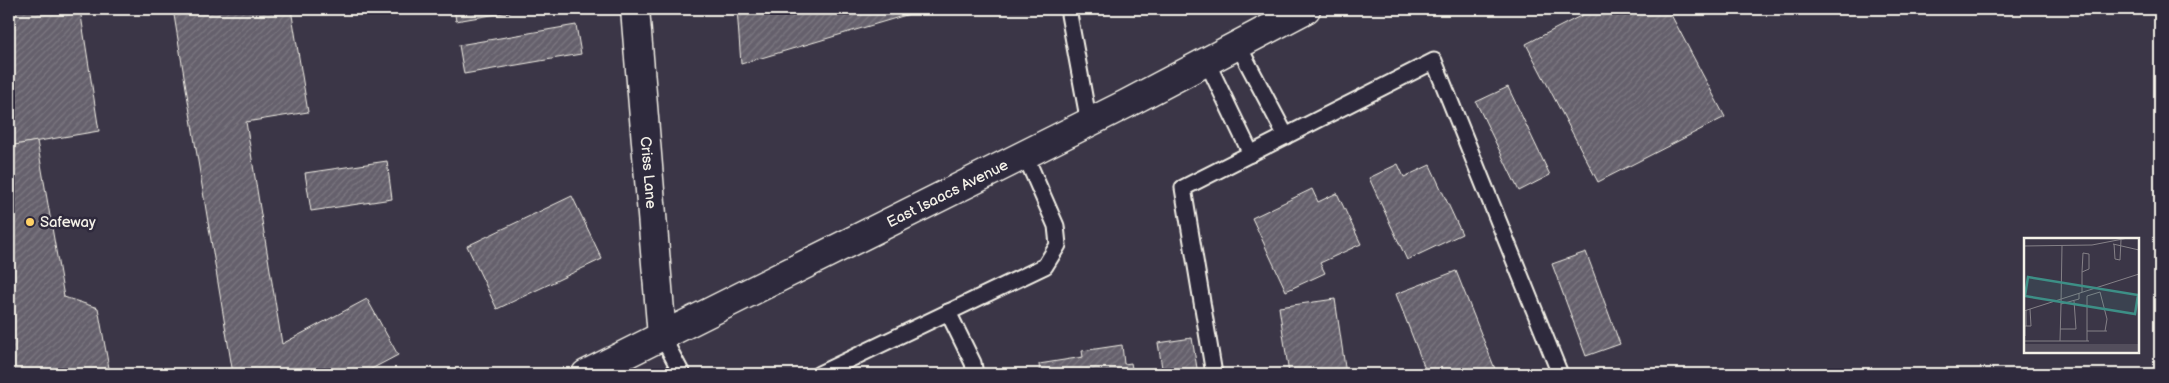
<svg xmlns="http://www.w3.org/2000/svg" width="2169" height="383" font-family="'Balsamiq Sans',sans-serif">
	<style>
		.building { fill: url(#building-hatch); stroke: #f4f1e8 }
		.lines { fill: none; stroke-linecap: round; stroke-linejoin: round }
		.lane-casing { stroke: #f4f1e8; stroke-width: 19 }
		.street-casing { stroke: #f4f1e8; stroke-width: 31 }
		.primary-casing { stroke: #f4f1e8; stroke-width: 31 }
		.lane { stroke: #2f2a3d; stroke-width: 15 }
		.street { stroke: #2f2a3d; stroke-width: 28 }
		.primary { stroke: #2f2a3d; stroke-width: 28 }
		.poi-dot { fill: #ffd166; stroke: #2f2a3d; stroke-width: 2 }
		.labels { text-anchor: middle; dominant-baseline: central; stroke-width: 5; stroke-linejoin: round; paint-order: stroke }
		.street-label { font-size: 15px; fill: #f4f1e8; stroke: #2f2a3d }
		.poi-label { font-size: 15px; fill: #f4f1e8; stroke: #2f2a3d; text-anchor: start }
		.inset-road { fill: none; stroke: #858187; stroke-width: 1 }
		.view { fill: #3d8f86; fill-opacity: 0.15; stroke: #3d8f86; stroke-width: 2.5 }
		.inset-edge { fill: none; stroke: #f4f1e8; stroke-width: 2.5 }
	</style>
	<defs>
		<pattern id="building-hatch" width="6" height="6" patternUnits="userSpaceOnUse" patternTransform="scale(1.25)"><rect width="6" height="6" fill="#65616c"/><path d="M-1 1l2-2M0 6l6-6M5 7l2-2" fill="none" stroke="#7c7881"/></pattern>
	</defs>
	<rect width="100%" height="100%" fill="#3b3647"/>
	<filter id="ink" filterUnits="userSpaceOnUse"><feTurbulence type="fractalNoise" baseFrequency=".02" numOctaves="2"/><feDisplacementMap in="SourceGraphic" scale="10" xChannelSelector="R" yChannelSelector="G"/><feConvolveMatrix kernelMatrix="1 2 1 2 8 2 1 2 1" color-interpolation-filters="sRGB"/></filter>
	<g filter="url(#ink)">
		<!-- building -->
		<g class="building">
			<polygon points="9,9 80,9 99,131 9,146"/>
			<polygon points="173,9 291,9 308,112 246,122 282,344 367,299 398,355 362,374 233,374"/>
			<polygon points="454,9 527,9 456,21"/>
			<polygon points="737,9 922,9 923,10 741,64"/>
			<polygon points="1594,9 1668,9 1725,117 1598,182 1526,44"/>
			<polygon points="576,25 581,54 464,74 459,45"/>
			<polygon points="1508,87 1550,175 1519,191 1476,102"/>
			<polygon points="37,141 64,297 98,308 109,368 90,371 90,374 9,374 9,146"/>
			<polygon points="387,161 392,199 311,211 305,173"/>
			<polygon points="1398,164 1404,177 1430,165 1462,234 1407,260 1369,178"/>
			<polygon points="1312,189 1318,202 1337,193 1361,244 1320,263 1325,273 1286,291 1252,218"/>
			<polygon points="572,196 602,259 497,309 467,246"/>
			<polygon points="1586,252 1620,344 1586,356 1552,264"/>
			<polygon points="1456,271 1497,374 1427,374 1396,294"/>
			<polygon points="1335,299 1346,374 1289,374 1279,307"/>
			<polygon points="1192,338 1198,374 1163,374 1158,343"/>
			<polygon points="1122,345 1124,364 1131,363 1133,374 1040,374 1039,364 1083,357 1082,351"/>
		</g>
		<g class="lines">
			<defs>
				<g id="lane">
					<polyline points="1068,9 1089,123"/>
					<polyline points="1238,45 1286,136"/>
					<polyline points="1207,62 1251,154"/>
					<polyline points="948,312 973,363 975,374"/>
					<polyline points="662,336 682,374"/>
					<polyline points="819,374 1045,266 1058,245 1056,226 1025,155"/>
					<polyline points="1214,374 1183,188 1434,61 1560,374"/>
				</g>
				<g id="street">
					<path id="s1" d="M 635,9 L 662,336"/>
				</g>
				<g id="primary">
					<path id="s2" d="M 586,374 L 1126,104 L 1306,9"/>
				</g>
			</defs>
			<!-- lane casing -->
			<use href="#lane" class="lane-casing"/>
			<!-- street casing -->
			<use href="#street" class="street-casing"/>
			<!-- primary casing -->
			<use href="#primary" class="primary-casing"/>
			<!-- lane -->
			<use href="#lane" class="lane"/>
			<!-- street -->
			<use href="#street" class="street"/>
			<!-- primary -->
			<use href="#primary" class="primary"/>
		</g>
	</g>
	<!-- markers -->
	<circle class="poi-dot" cx="30" cy="222" r="5"/>
	<g class="labels">
		<!-- street labels -->
		<g class="street-label">
			<text stroke="none"><textPath href="#s1" startOffset="164">Criss Lane</textPath></text>
			<text stroke="none"><textPath href="#s2" startOffset="404">East Isaacs Avenue</textPath></text>
		</g>
		<!-- poi labels -->
		<g class="poi-label">
			<text x="40" y="222">Safeway</text>
		</g>
	</g>
	<!-- overview -->
	<g transform="translate(2024 238)">
		<rect width="115" height="115" fill="#3b3647"/>
		<path d="M 115,106 L 115,115 L 0,115 L 0,106 Z" fill="#534e5c"/>
		<path class="inset-road" d="M 89,6 L 115,12M 90,6 L 91,21 L 96,22 L 97,2M 0,8 L 68,7 L 104,0M 38,8 L 37,66 L 55,61 L 55,55M 59,15 L 65,16 L 65,31 L 58,34 ZM 58,34 L 58,54M 2,72 L 2,88M 0,73 L 115,36M 36,91 L 52,91 L 50,63M 63,93 L 83,93M 1,98 L 1,88 L 7,88 L 6,71M 0,103 L 65,103M 36,103 L 37,66M 63,103 L 63,58 L 76,54 L 83,81 L 81,93"/>
		<path class="view" d="M 4,39 L 114,57 L 111,76 L 1,58 Z"/>
		<rect width="115" height="115" class="inset-edge"/>
	</g>
	<!-- margin -->
	<rect width="2169" height="383" fill="none" stroke="#2f2a3d" stroke-width="30"/>
	<rect x="15" y="15" width="2139" height="353" fill="none" stroke="#f4f1e8" stroke-width="2" filter="url(#ink)"/>
</svg>
